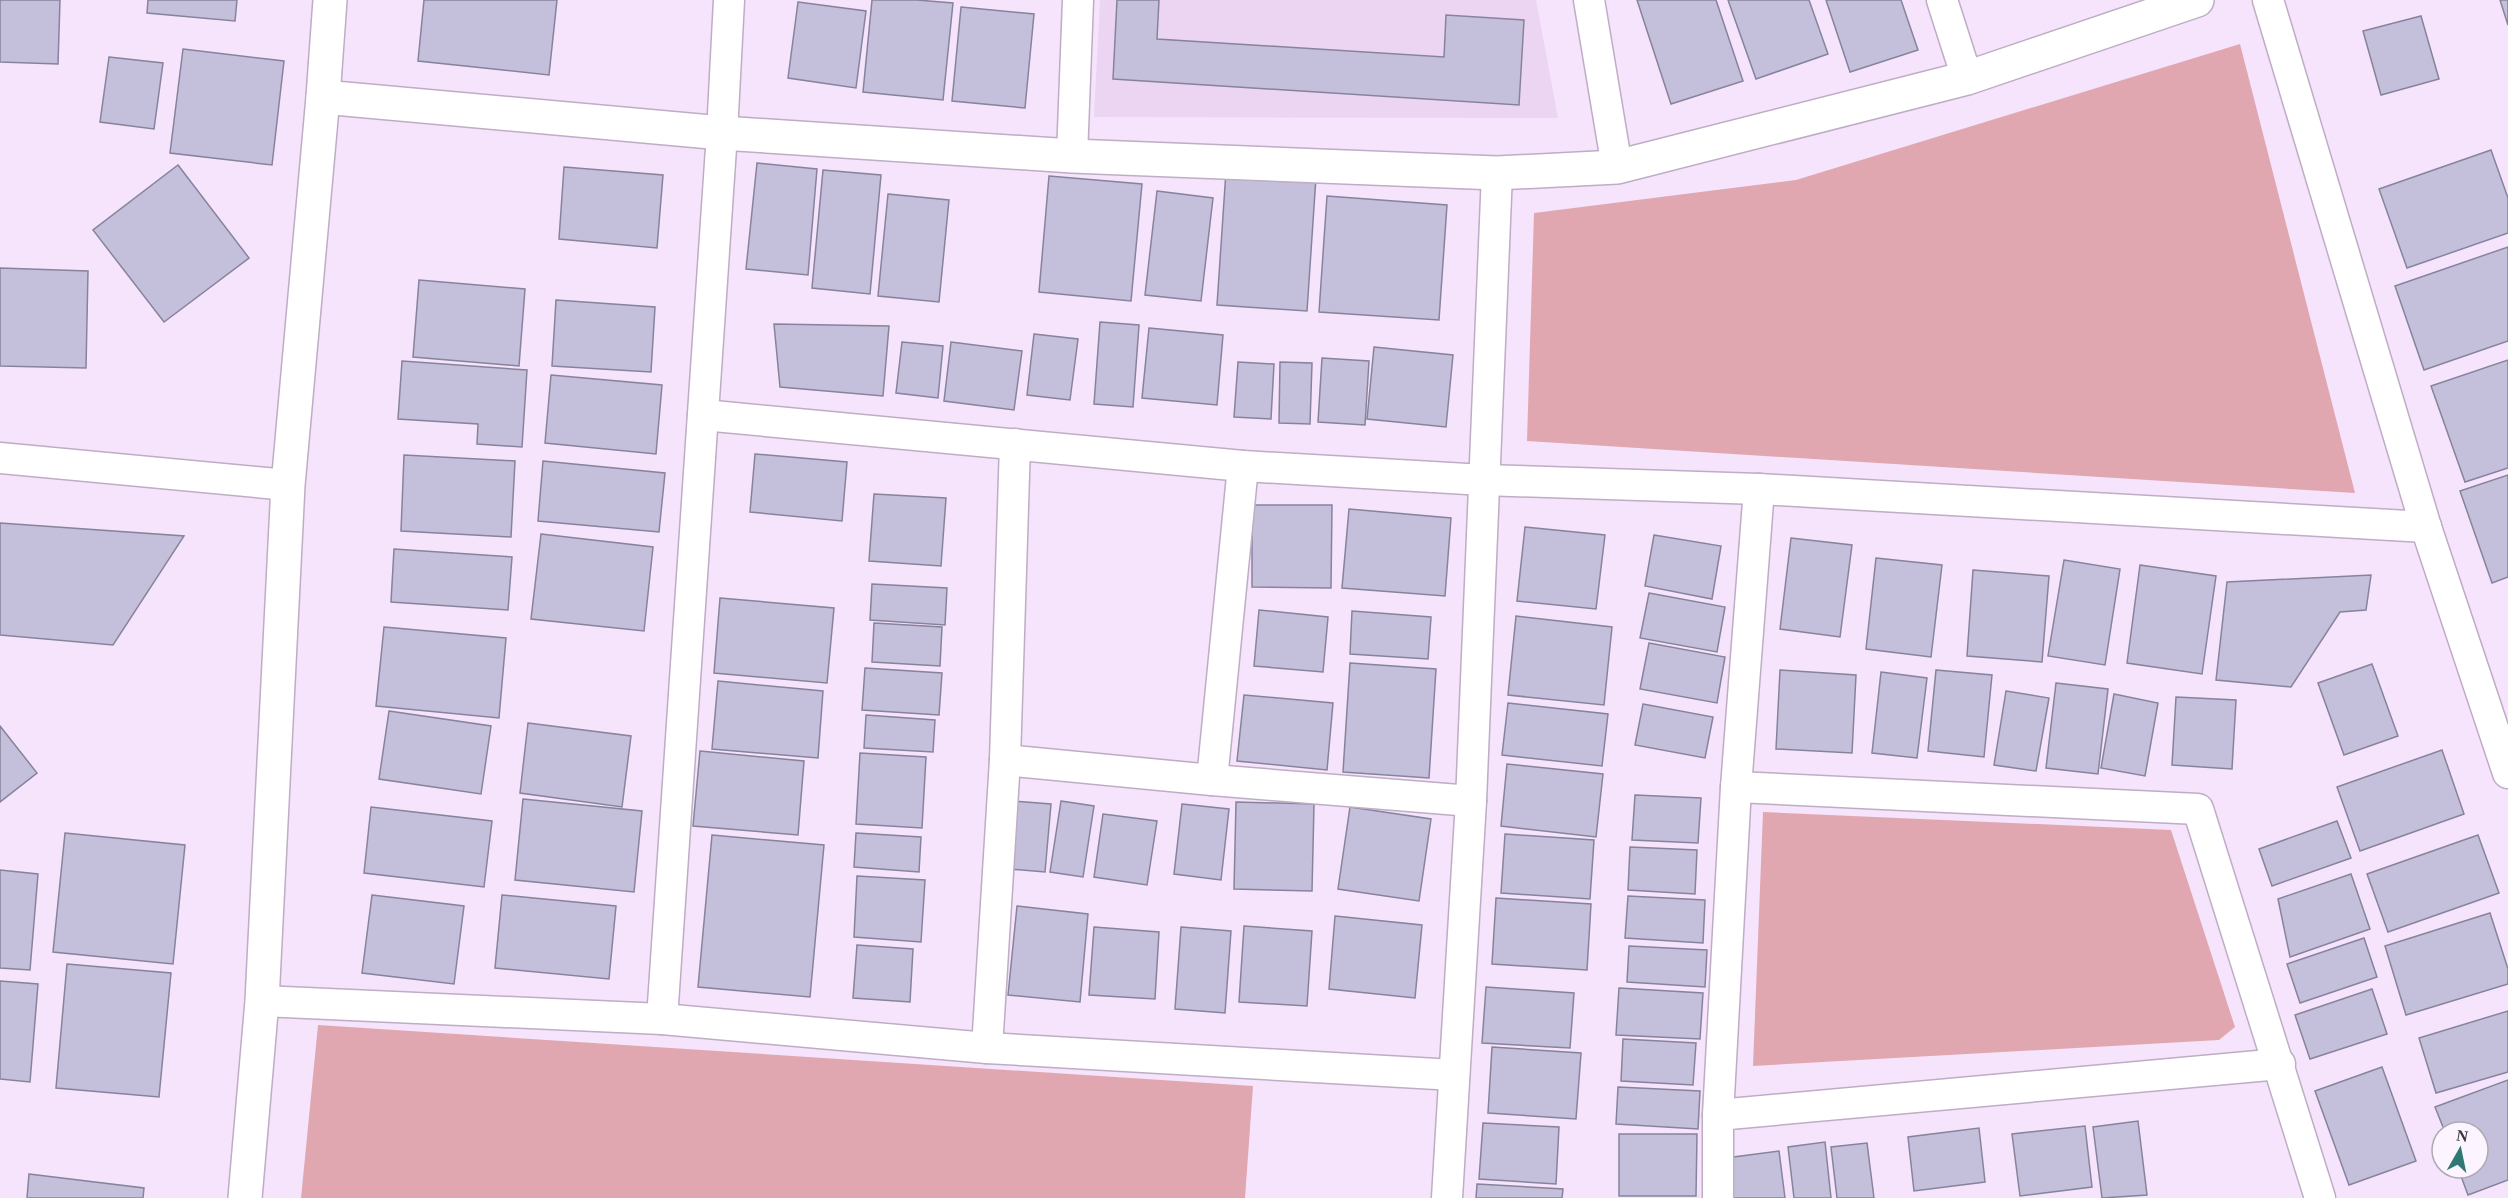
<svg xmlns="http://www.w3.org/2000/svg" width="2508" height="1198" font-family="Georgia,serif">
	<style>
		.built { fill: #ebd5f3 }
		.green { fill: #e1a7b1 }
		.building { fill: #c4c0db; stroke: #87839c; stroke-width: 1.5 }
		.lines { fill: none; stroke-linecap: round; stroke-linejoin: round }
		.minor-casing { stroke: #beadc4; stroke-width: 33 }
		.tertiary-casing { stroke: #beadc4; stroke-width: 36 }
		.minor { stroke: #fff; stroke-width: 30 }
		.tertiary { stroke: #fff; stroke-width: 33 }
	</style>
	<rect width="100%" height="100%" fill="#f5e4fc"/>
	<!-- built -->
	<polygon class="built" points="1100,0 1536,0 1558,118 1094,117"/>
	<!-- green -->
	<g class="green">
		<polygon points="2240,44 2355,493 1527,441 1534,213 1796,180"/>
		<polygon points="1763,812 2171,830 2235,1027 2219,1040 1753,1066"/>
		<polygon points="318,1025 1253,1086 1245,1198 301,1198"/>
	</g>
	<!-- building -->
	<g class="building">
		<polygon points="0,0 60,0 58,64 0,62"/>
		<polygon points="148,0 237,0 235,21 147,13"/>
		<polygon points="424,0 557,0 549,75 418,61"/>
		<polygon points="872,0 917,0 953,3 943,100 863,92"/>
		<polygon points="1117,0 1159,0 1157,39 1444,57 1446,15 1524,20 1519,105 1113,79"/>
		<polygon points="1637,0 1716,0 1743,81 1671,104"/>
		<polygon points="1728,0 1809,0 1828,54 1756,79"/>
		<polygon points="1826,0 1901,0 1918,50 1850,72"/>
		<polygon points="2500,0 2508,0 2508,25"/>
		<polygon points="798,2 866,11 856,88 788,78"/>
		<polygon points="961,7 1034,14 1025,108 952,101"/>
		<polygon points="2421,16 2439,79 2381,95 2363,31"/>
		<polygon points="183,49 284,61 272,165 170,153"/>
		<polygon points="109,57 163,63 154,129 100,122"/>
		<polygon points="2491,150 2508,198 2508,233 2407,268 2379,189"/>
		<polygon points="757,163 817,169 808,275 746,269"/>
		<polygon points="178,165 249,258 164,322 93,230"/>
		<polygon points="564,167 663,175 657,248 559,239"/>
		<polygon points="823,170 881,175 870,294 812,288"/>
		<polygon points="1226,171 1316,177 1307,311 1217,305"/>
		<polygon points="1049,176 1142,184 1131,301 1039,292"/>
		<polygon points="1157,191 1213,198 1201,301 1145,295"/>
		<polygon points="888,194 949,200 939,302 878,296"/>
		<polygon points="1327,196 1447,205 1439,320 1319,312"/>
		<polygon points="2508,247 2508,341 2424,370 2395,286"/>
		<polygon points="0,268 88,271 86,368 0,366"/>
		<polygon points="419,280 525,289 519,366 413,357"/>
		<polygon points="556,300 655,307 651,372 552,366"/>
		<polygon points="1100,322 1139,325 1133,407 1094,404"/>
		<polygon points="774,324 889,326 883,396 780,387"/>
		<polygon points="1149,328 1223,335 1217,405 1142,398"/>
		<polygon points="1034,334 1078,339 1070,400 1027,395"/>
		<polygon points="902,342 943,346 938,398 896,393"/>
		<polygon points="951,342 1022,351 1014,410 944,401"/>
		<polygon points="1374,347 1453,355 1446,427 1367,419"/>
		<polygon points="1322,358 1369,361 1365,425 1318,422"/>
		<polygon points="2508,360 2508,468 2465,482 2431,386"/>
		<polygon points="402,361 527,370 522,447 477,444 478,424 398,419"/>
		<polygon points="1238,362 1274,364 1271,419 1234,417"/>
		<polygon points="1280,362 1312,363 1310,424 1279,423"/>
		<polygon points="551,375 662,385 656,454 545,443"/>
		<polygon points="755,454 847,462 842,521 750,512"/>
		<polygon points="404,455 515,461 511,537 401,531"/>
		<polygon points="543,461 665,473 659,532 538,521"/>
		<polygon points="2508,475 2508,577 2492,583 2460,491"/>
		<polygon points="874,494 946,498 941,566 869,561"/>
		<polygon points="1252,505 1332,505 1331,588 1252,587"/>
		<polygon points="1349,509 1451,518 1445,596 1342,588"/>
		<polygon points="0,523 184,536 113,645 0,635"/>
		<polygon points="1525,527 1605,535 1596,609 1517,601"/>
		<polygon points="541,534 653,547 644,631 531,619"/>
		<polygon points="1654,535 1721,546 1712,599 1645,586"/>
		<polygon points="1791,538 1852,545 1840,637 1780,629"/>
		<polygon points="394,549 512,557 508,610 391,602"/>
		<polygon points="1876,558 1942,565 1931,657 1866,649"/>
		<polygon points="2064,560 2120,569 2105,665 2048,656"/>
		<polygon points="2140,565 2216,576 2202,674 2127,663"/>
		<polygon points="1973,570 2049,576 2042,662 1967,656"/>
		<polygon points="2371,575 2366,610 2340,612 2291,687 2216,680 2227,582"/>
		<polygon points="872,584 947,588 945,625 870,620"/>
		<polygon points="1649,593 1725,607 1717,652 1640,638"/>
		<polygon points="720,598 834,608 827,683 714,673"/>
		<polygon points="1259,610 1328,617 1323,672 1254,666"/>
		<polygon points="1352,611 1431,617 1428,659 1350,654"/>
		<polygon points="1516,616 1612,627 1604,705 1508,695"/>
		<polygon points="874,623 942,627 940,666 872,662"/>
		<polygon points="384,627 506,638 499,718 376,706"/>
		<polygon points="1649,643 1725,657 1717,703 1640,689"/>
		<polygon points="1350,663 1436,669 1429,778 1343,772"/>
		<polygon points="2372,664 2398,736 2344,755 2318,683"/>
		<polygon points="865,668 942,673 939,715 862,710"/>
		<polygon points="1780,670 1856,675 1852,753 1776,749"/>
		<polygon points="1936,670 1992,675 1984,757 1928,751"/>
		<polygon points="1881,672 1927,678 1917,758 1872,753"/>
		<polygon points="718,681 823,691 818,758 712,749"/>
		<polygon points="2056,683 2108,689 2098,774 2046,768"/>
		<polygon points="2006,691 2049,698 2036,771 1994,765"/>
		<polygon points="2114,694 2158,703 2145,776 2101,768"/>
		<polygon points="1244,695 1333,703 1327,770 1237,761"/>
		<polygon points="2176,697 2236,700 2232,769 2172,765"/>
		<polygon points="1508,703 1608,714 1602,766 1502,755"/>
		<polygon points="1643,704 1713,717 1705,758 1635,745"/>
		<polygon points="389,711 491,726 481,794 379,779"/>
		<polygon points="866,715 935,720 933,752 864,748"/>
		<polygon points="528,723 631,736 622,807 520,793"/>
		<polygon points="0,726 37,773 0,802"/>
		<polygon points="2442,750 2464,814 2360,851 2337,787"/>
		<polygon points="700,751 804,761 798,835 693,826"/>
		<polygon points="860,753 926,757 922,828 856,824"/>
		<polygon points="1507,764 1603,774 1596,837 1501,826"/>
		<polygon points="1635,795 1701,798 1698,843 1632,840"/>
		<polygon points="523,799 642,811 634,892 515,880"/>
		<polygon points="1014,801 1051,804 1045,872 1009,869"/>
		<polygon points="1061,801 1094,806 1083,877 1050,872"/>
		<polygon points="1236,802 1314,804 1312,891 1234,889"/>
		<polygon points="1182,804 1229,809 1221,880 1174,874"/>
		<polygon points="371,807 492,821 484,887 364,873"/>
		<polygon points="1350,807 1431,819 1419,901 1338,889"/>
		<polygon points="1103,814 1157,821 1147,885 1094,877"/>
		<polygon points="2337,821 2351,858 2272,886 2259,849"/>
		<polygon points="65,833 185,845 173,964 53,952"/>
		<polygon points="856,833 921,837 919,872 854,867"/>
		<polygon points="1505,834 1594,840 1590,899 1501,893"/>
		<polygon points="712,835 824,845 810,997 698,987"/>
		<polygon points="2478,835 2499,893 2388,932 2367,874"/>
		<polygon points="1630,847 1697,850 1695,894 1628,890"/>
		<polygon points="0,870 38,874 30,970 0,968"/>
		<polygon points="2351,874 2370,929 2290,957 2278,899"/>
		<polygon points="857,876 925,880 921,942 854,937"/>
		<polygon points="372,895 464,906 454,984 362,973"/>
		<polygon points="502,895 616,906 609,979 495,968"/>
		<polygon points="1628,896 1705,900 1703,943 1625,938"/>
		<polygon points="1496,898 1591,904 1587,970 1492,964"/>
		<polygon points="1017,906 1088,914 1080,1002 1008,995"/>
		<polygon points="2490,913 2508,969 2508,984 2406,1015 2385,946"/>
		<polygon points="1335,916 1422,925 1415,998 1329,989"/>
		<polygon points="1244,926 1312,931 1307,1006 1239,1002"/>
		<polygon points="1094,927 1159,932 1155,999 1089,995"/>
		<polygon points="1181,927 1231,931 1225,1013 1175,1009"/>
		<polygon points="2364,938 2377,977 2300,1003 2287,964"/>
		<polygon points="857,945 913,949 910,1002 853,998"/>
		<polygon points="1629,946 1707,950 1705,987 1627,982"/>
		<polygon points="67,964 171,973 159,1097 56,1088"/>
		<polygon points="0,981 38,984 30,1082 0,1079"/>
		<polygon points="1486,987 1574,993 1570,1048 1482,1043"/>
		<polygon points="1619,988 1703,993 1700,1039 1616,1035"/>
		<polygon points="2372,989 2387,1034 2310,1059 2295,1015"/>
		<polygon points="2508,1011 2508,1072 2436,1093 2419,1038"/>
		<polygon points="1623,1039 1696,1043 1693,1085 1621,1081"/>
		<polygon points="1492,1047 1581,1053 1576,1119 1488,1113"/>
		<polygon points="2382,1067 2416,1161 2349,1185 2315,1091"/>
		<polygon points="2508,1080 2508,1180 2468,1195 2458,1168 2478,1168 2478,1132 2445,1132 2435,1107"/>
		<polygon points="1618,1087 1700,1091 1698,1129 1616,1124"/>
		<polygon points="2138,1121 2147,1195 2102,1198 2093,1127"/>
		<polygon points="1483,1123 1559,1127 1556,1184 1479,1179"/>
		<polygon points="2085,1126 2092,1187 2020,1196 2012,1134"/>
		<polygon points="1979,1128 1985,1182 1914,1191 1908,1137"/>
		<polygon points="1619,1134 1697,1134 1696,1196 1619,1196"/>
		<polygon points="1825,1142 1831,1198 1794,1198 1788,1147"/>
		<polygon points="1867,1143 1874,1198 1837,1198 1831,1147"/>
		<polygon points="1779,1151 1785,1198 1730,1198 1726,1158"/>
		<polygon points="29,1174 144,1188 143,1198 27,1198"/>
		<polygon points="1477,1184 1563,1189 1562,1198 1476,1198"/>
	</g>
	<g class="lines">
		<defs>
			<g id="minor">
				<polyline points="1589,0 1617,167"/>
				<polyline points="1942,0 1967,78"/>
				<polyline points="2268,0 2426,527 2508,773"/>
				<polyline points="1072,156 1078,0"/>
				<polyline points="703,415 1243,466 1484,480 1759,489 2426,527"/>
				<polyline points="0,458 288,485"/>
				<polyline points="1005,760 1212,780 1471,801"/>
				<polyline points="1212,780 1243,466"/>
				<polyline points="1736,787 2198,809 2320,1198"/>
				<polyline points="262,1001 662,1019 987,1048 1454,1075"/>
				<polyline points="662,1019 722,133 729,0"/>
				<polyline points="987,1048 1005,760 1015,444"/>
				<polyline points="1718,1115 2280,1064"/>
				<polyline points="1447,1198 1471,801 1497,173"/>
				<polyline points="1718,1198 1718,1115 1736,787 1759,489"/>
			</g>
			<g id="tertiary">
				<polyline points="323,97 722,133 1072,156 1497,173 1617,167 1967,78 2197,0"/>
				<polyline points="245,1198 262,1001 288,485 323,97 330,0"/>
			</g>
		</defs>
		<!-- minor casing -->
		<use href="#minor" class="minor-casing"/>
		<!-- tertiary casing -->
		<use href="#tertiary" class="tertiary-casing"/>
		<!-- minor -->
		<use href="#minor" class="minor"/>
		<!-- tertiary -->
		<use href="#tertiary" class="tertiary"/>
	</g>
	<!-- north arrow -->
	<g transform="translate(2460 1150) rotate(9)"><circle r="28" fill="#fcf5ff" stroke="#b0a9b3" stroke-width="1.5"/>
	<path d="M0-4.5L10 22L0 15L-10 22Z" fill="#2f7876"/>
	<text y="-9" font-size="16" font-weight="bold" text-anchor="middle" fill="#3d3640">N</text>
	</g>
</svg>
